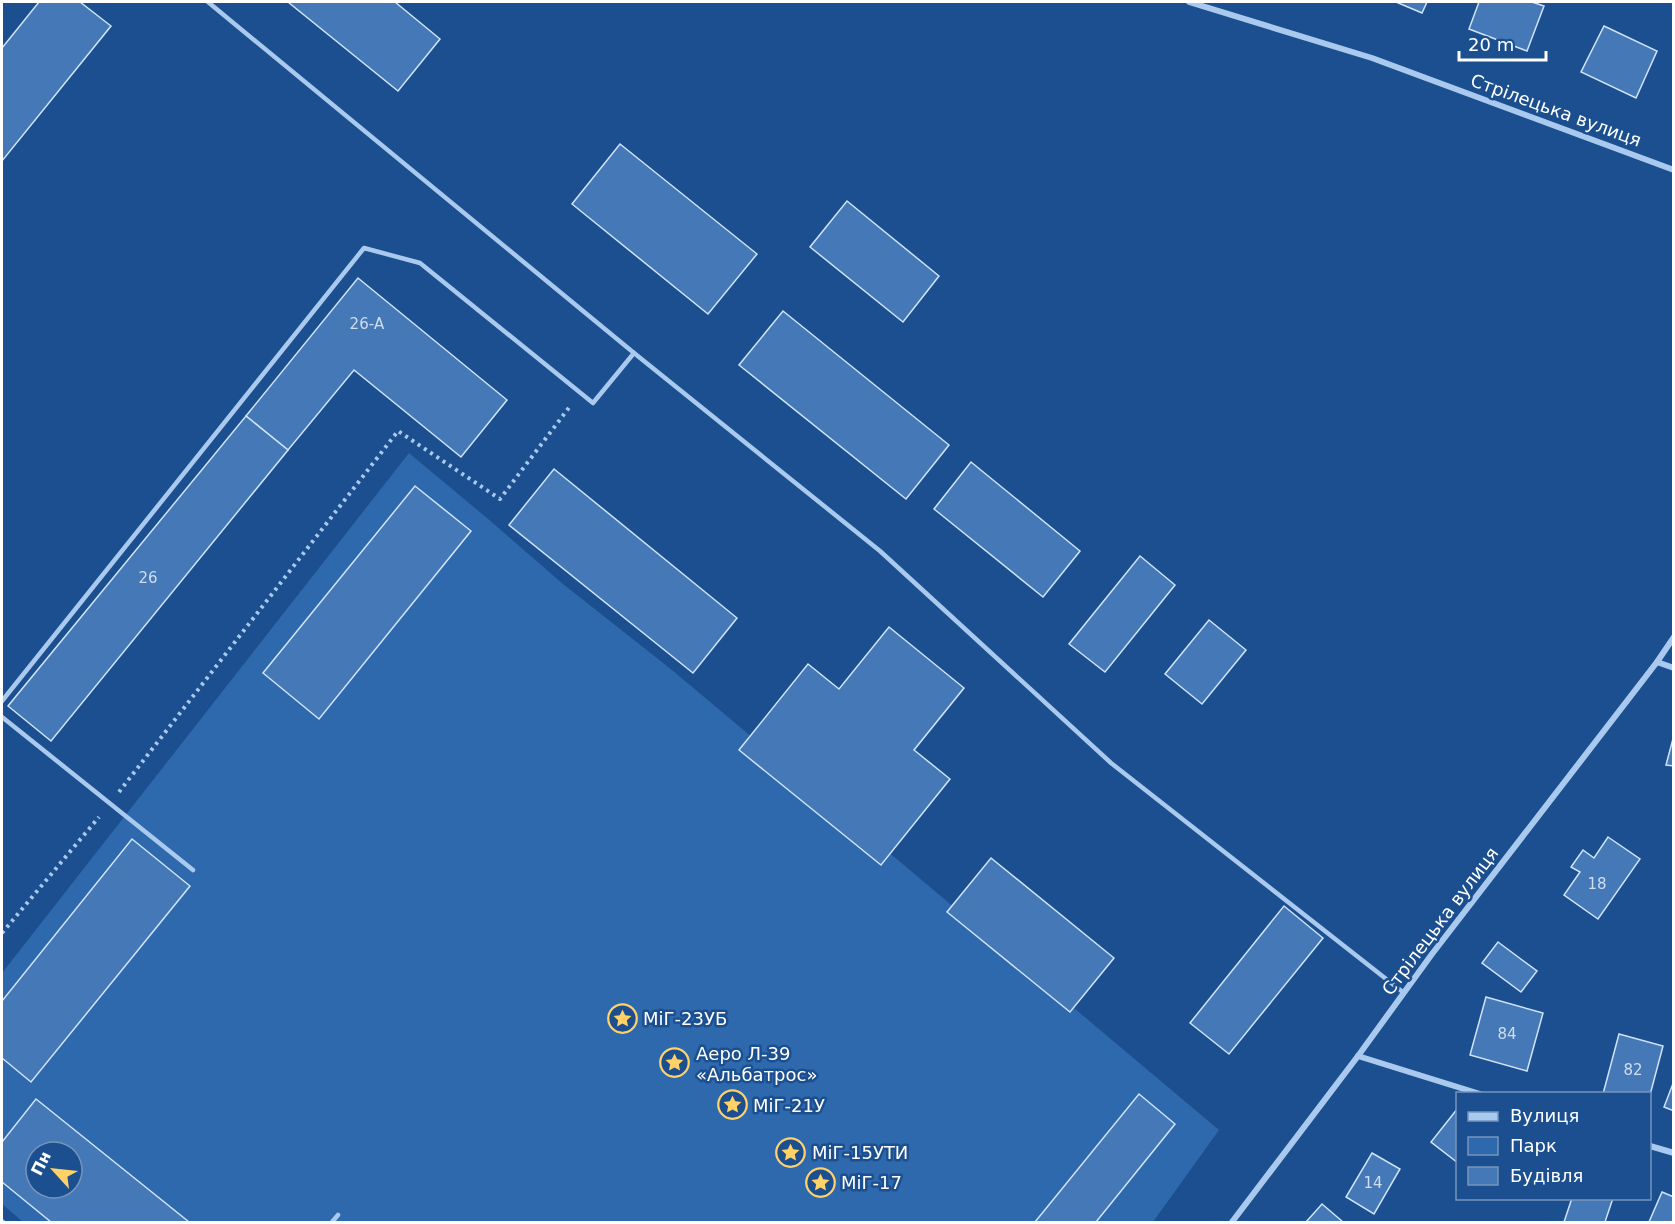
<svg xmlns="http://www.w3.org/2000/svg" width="1675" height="1224" font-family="'DejaVu Sans',sans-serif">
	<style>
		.green { fill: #2e69ad; fill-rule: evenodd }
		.building { fill: #4478b7; stroke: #cfe3fa; stroke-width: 1.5; fill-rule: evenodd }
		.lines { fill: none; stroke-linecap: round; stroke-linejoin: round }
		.path { stroke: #a9c9ee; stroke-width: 4; stroke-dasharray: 3 4.5; stroke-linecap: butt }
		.lane { stroke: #a9c9ee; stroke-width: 4.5 }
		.street { stroke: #a9c9ee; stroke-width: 6 }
		.labels { text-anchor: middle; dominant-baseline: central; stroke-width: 5; stroke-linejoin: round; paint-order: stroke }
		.number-label { font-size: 15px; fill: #d0dded }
		.street-label { font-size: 18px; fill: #fff; stroke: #1b4f8f }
		.poi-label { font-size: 18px; fill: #fff; stroke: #1b4f8f; text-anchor: start }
	</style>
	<rect width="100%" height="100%" fill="#1b4f8f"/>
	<!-- green -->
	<path class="green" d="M 409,453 L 487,518 L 563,584 L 672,670 L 1219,1130 L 1153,1222 L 23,1222 L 2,1204 L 2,973 ZM 36,1152 L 72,1152 L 72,1188 L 36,1188 Z"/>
	<!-- building -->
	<g class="building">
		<polygon points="39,2 80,2 111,26 2,161 2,48"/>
		<polygon points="288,2 395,2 440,39 398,91"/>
		<polygon points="1396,2 1427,2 1422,13"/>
		<polygon points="1479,2 1532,2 1544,6 1527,51 1469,29"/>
		<polygon points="1604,26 1657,51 1636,98 1581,72"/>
		<polygon points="620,144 757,254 708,314 572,204"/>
		<polygon points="847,201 939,276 903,322 810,247"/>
		<polygon points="358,278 507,400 461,457 354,370 288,450 246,416"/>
		<polygon points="783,311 949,445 906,499 739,365"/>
		<polygon points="246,416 288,450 51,741 8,706"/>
		<polygon points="971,462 1080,551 1043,597 934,509"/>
		<polygon points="554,469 737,618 693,673 509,525"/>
		<polygon points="415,486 471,531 319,719 263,673"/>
		<polygon points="1140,556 1175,585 1105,672 1069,644"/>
		<polygon points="1209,620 1246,650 1202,704 1165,674"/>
		<polygon points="889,627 964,688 914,750 950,779 881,865 739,750 808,664 839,689"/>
		<polygon points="1674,735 1674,766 1666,765"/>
		<polygon points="1608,837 1640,859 1598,919 1564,895 1580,872 1571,867 1583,850 1594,858"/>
		<polygon points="132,839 190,886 31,1082 2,1058 2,1001"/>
		<polygon points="991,858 1114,958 1070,1012 947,912"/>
		<polygon points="1284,906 1323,938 1229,1054 1190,1023"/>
		<polygon points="1498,942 1537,971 1521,992 1482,963"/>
		<polygon points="1486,997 1543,1013 1527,1071 1470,1055"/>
		<polygon points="1619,1034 1663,1046 1650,1095 1650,1094 1603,1094"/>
		<polygon points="1674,1081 1674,1111 1664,1107"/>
		<polygon points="1139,1094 1175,1124 1096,1222 1035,1222"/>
		<path d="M 36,1099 L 189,1222 L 51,1222 L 2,1182 L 2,1142 ZM 36,1152 L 72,1152 L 72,1188 L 36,1188 Z"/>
		<polygon points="1458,1108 1458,1163 1431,1142"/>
		<polygon points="1372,1153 1400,1169 1374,1214 1346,1197"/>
		<polygon points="1662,1192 1674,1197 1674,1222 1649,1222"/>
		<polygon points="1572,1198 1613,1198 1605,1222 1564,1222"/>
		<polygon points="1322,1204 1343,1222 1306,1222"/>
	</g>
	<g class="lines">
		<!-- path -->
		<g class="path">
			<polyline points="119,792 398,431 500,499 571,405"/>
			<polyline points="2,933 99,817"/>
			<polyline points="2,1221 4,1222"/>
		</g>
		<!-- lane -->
		<g class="lane">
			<polyline points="208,2 634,353 880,551 1111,763 1404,993"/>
			<polyline points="2,701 364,248 420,263 593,403 634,353"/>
			<polyline points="2,717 193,870"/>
			<polyline points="332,1222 338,1215"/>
		</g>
		<!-- street -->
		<g class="street">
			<polyline points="1189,2 1372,58 1674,170"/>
			<polyline points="1657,662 1674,668"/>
			<polyline points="1358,1056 1480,1094"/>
			<polyline points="1650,1146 1674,1153"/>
			<polyline points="1232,1222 1358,1056 1432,954 1657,662 1674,637"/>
		</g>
	</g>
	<!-- icons -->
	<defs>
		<symbol id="sight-ring" viewBox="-11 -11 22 22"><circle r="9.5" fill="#1b4f8f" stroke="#ffd166" stroke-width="1.5"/><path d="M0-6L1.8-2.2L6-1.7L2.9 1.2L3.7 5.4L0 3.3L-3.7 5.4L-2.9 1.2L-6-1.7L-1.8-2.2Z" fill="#ffd166"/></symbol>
	</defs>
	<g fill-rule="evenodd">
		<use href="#sight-ring" x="606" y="1002" width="33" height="33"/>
		<use href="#sight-ring" x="658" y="1046" width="33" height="33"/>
		<use href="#sight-ring" x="716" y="1088" width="33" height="33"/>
		<use href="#sight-ring" x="774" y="1136" width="33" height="33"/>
		<use href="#sight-ring" x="804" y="1166" width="33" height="33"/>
	</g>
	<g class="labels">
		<!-- number labels -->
		<g class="number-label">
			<text x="367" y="324">26-А</text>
			<text x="148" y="578">26</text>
			<text x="1597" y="884">18</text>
			<text x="1507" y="1034">84</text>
			<text x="1633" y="1070">82</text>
			<text x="1373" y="1183">14</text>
		</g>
		<!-- street labels -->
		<g class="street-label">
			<text transform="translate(1556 110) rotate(20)">Стрілецька вулиця</text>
			<text transform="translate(1440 921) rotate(-53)">Стрілецька вулиця</text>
		</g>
		<!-- poi labels -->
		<g class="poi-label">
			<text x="643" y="1018">МіГ-23УБ</text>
			<text x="696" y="1053">Аеро Л-39<tspan x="696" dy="21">«Альбатрос»</tspan></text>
			<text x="753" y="1105">МіГ-21У</text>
			<text x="812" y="1152">МіГ-15УТИ</text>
			<text x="841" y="1182">МіГ-17</text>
		</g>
	</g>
	<!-- border -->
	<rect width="1675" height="1224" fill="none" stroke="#ffffff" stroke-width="6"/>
	<!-- legend -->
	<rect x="1456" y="1092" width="195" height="108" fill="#1b4f8f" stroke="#7695bc" stroke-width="1.5"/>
	<rect x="1468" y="1112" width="30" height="9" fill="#a9c9ee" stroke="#7695bc" stroke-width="1.5"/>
	<text x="1510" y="1122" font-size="18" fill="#ffffff">Вулиця</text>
	<rect x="1468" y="1137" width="30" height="18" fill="#2e69ad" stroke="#7695bc" stroke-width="1.5"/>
	<text x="1510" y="1152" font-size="18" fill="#ffffff">Парк</text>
	<rect x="1468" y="1167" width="30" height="18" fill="#4478b7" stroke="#7695bc" stroke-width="1.5"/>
	<text x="1510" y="1182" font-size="18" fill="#ffffff">Будівля</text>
	<!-- north arrow -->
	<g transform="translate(54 1170) rotate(297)"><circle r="28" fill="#1b4f8f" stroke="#7695bc" stroke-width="1.5"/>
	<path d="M0-4.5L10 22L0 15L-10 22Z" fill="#ffd166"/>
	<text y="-9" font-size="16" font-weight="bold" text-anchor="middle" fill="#ffffff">Пн</text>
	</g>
	<!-- scale -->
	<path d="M1459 51v9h87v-9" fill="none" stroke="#ffffff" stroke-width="3"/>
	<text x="1468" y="51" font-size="18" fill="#ffffff" stroke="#1b4f8f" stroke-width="4.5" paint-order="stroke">20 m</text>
</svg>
